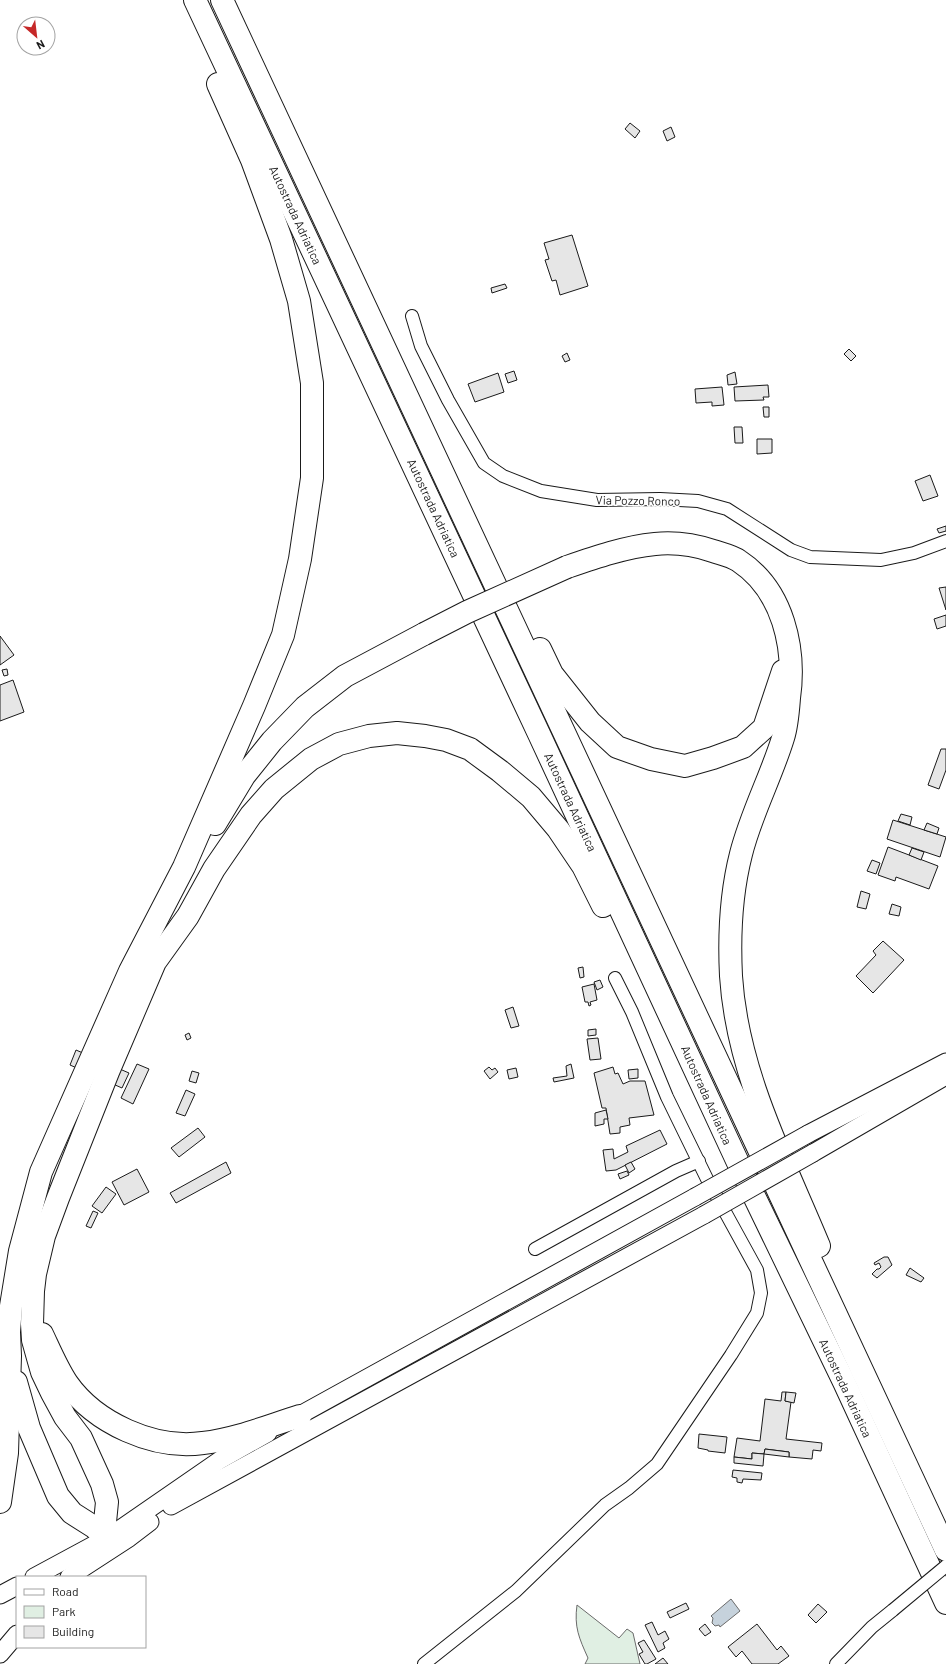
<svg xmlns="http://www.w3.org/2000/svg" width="946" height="1664" font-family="Barlow,sans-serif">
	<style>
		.green { fill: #e0efe3; stroke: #6a6a6a }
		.water { fill: #c6d2dc; stroke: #6a6a6a }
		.building { fill: #e6e6e6; stroke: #1a1a1a }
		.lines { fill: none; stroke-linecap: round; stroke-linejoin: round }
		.minor-casing { stroke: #1a1a1a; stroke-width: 14 }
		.secondary-casing { stroke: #1a1a1a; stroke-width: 19 }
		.motorway-casing { stroke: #1a1a1a; stroke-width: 24 }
		.minor { stroke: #fff; stroke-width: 12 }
		.secondary { stroke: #fff; stroke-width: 17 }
		.motorway { stroke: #fff; stroke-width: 22 }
		.minor-bridge-casing { stroke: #1a1a1a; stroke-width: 14; stroke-linecap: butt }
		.secondary-bridge-casing { stroke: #1a1a1a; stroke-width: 19; stroke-linecap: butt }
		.motorway-bridge-casing { stroke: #1a1a1a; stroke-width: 24; stroke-linecap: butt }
		.minor-bridge { stroke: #fff; stroke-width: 12 }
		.secondary-bridge { stroke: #fff; stroke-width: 17 }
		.motorway-bridge { stroke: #fff; stroke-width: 22 }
		.labels { text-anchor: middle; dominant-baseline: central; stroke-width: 3; stroke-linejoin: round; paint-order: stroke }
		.street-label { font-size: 12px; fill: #1a1a1a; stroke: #fff }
	</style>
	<rect width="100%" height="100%" fill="#fff"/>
	<!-- green -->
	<path class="green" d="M 577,1605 L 619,1638 L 627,1629 L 633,1633 L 640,1664 L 585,1664 L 588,1658 C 579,1638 574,1627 577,1605 Z"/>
	<!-- water -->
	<polygon class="water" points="731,1599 740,1611 720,1627 719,1625 715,1626 712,1623 713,1618 711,1616"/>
	<!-- building -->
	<g class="building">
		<polygon points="630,123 640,131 635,138 625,129"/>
		<polygon points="671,127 675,137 667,141 663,131"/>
		<polygon points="572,235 588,286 560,295 556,280 552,281 545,260 549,259 544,243"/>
		<polygon points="505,284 507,288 492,293 491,288"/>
		<polygon points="849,349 856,356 851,361 844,354"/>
		<polygon points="567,353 570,360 565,362 562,356"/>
		<polygon points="514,371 517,380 508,383 505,374"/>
		<polygon points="735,372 737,384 728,385 727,375"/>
		<polygon points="498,373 504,392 475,402 468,384"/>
		<polygon points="768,385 769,397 763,397 764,400 735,401 734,387"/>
		<polygon points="722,387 724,405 712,406 712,402 696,403 695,389"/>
		<polygon points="763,407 769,407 769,417 764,417"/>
		<polygon points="734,427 742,427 743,443 735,443"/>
		<polygon points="757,439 772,439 772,453 757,454"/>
		<polygon points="930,475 938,496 923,501 915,481"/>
		<polygon points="946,526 946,531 939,533 937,529"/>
		<polygon points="946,587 946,610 939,588"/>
		<polygon points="946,615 946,626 937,629 934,619"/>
		<polygon points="0,636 14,655 0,665"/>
		<polygon points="7,669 8,675 4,676 2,670"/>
		<polygon points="13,680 24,712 0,721 0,685"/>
		<polygon points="941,749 946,749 946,770 939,789 928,785"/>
		<polygon points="901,814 912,817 910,825 898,821"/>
		<polygon points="893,820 946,837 940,857 887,839"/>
		<polygon points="927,823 939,828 937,834 924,830"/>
		<polygon points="888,847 938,866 929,889 896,877 895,881 878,875"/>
		<polygon points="912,848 924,852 921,860 909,855"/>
		<polygon points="872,860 880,863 876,874 867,871"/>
		<polygon points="861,891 870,894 866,909 857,907"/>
		<polygon points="892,904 901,907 899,916 889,914"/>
		<polygon points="883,941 904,960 873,993 856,976 876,955 873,951"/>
		<polygon points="583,967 584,977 580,978 578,968"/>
		<polygon points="600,980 603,987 597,990 594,982"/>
		<polygon points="594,984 597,1000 590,1002 591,1005 589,1006 588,1002 585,1002 582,987"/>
		<polygon points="513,1007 519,1026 511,1028 505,1010"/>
		<polygon points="596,1029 596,1035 588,1036 588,1030"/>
		<polygon points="189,1033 191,1038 187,1040 185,1035"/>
		<polygon points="598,1038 601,1059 590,1060 587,1039"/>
		<polygon points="76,1050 129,1073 122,1088 70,1065"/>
		<polygon points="137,1064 149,1069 133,1104 121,1098"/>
		<polygon points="571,1064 574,1078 554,1082 553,1078 567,1076 566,1066"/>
		<polygon points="489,1067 492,1070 495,1068 498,1072 490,1079 484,1071"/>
		<polygon points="613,1067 615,1074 618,1073 623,1084 630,1081 645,1081 654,1115 629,1118 630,1125 620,1127 620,1133 610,1134 606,1108 602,1108 594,1073"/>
		<polygon points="516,1068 518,1077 509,1079 507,1070"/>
		<polygon points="638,1069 638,1078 629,1079 628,1070"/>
		<polygon points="192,1071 199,1073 196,1083 189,1081"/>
		<polygon points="186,1090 195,1094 185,1116 176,1113"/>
		<polygon points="606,1110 608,1119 604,1119 604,1124 595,1126 595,1113"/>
		<polygon points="198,1128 205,1137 179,1157 171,1148"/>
		<polygon points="660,1130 667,1144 616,1170 606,1171 603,1150 613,1149 614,1159 628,1152 626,1146"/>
		<polygon points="226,1162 231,1173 176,1203 170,1193"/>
		<polygon points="631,1162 635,1169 629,1173 625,1165"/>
		<polygon points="137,1169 149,1192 124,1205 112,1182"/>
		<polygon points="627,1171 629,1175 620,1179 618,1174"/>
		<polygon points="106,1187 116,1194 102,1213 92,1206"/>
		<polygon points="93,1211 98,1213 91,1228 86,1226"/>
		<polygon points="884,1257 888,1257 892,1265 877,1278 872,1274 877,1269 879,1269 881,1267 879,1263 875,1265 874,1263"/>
		<polygon points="910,1268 924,1278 921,1282 906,1275"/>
		<polygon points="782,1392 786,1392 785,1401 791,1402 786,1439 822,1443 821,1451 813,1450 812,1459 789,1457 789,1452 765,1449 764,1454 752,1453 752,1459 734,1457 737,1438 760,1441 765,1399 781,1401"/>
		<polygon points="786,1392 796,1393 794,1403 785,1401"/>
		<polygon points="699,1434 727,1437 725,1453 708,1451 708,1450 698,1448"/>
		<polygon points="765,1449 789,1452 789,1457 764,1454"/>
		<polygon points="752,1453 764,1454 763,1466 734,1463 734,1457 752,1459"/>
		<polygon points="733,1470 762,1473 761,1480 743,1479 742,1483 737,1482 737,1478 732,1477"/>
		<polygon points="686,1603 689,1609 670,1618 667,1612"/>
		<polygon points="818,1604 827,1612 816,1623 808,1615"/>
		<polygon points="652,1622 658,1635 665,1631 669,1639 663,1643 665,1648 658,1652 645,1625"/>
		<polygon points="705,1624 711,1632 705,1636 699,1629"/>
		<polygon points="757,1624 777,1650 781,1646 789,1656 778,1664 752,1664 742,1651 736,1657 728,1647"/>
		<polygon points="644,1640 656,1659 647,1664 645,1664 639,1654 643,1652 638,1643"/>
		<polygon points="663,1658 668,1664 655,1664"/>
	</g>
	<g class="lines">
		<defs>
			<g id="minor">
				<polyline points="412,316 421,346 448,400 484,463 503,476 541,491 597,500 660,499 698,501 727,509 791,550 810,557 881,560 914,553 946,541"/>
				<polyline points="535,1249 676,1171 699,1161"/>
				<polyline points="424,1664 516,1591 605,1505 629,1488 657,1464 731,1355 757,1313 761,1293 757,1270 707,1179 667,1097 632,1012 615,978"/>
				<polyline points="836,1664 872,1627 893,1610"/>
			</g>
			<g id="secondary">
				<polyline points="808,1134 946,1062"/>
				<polyline points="813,1153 946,1076"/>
				<polyline points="289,1421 695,1197"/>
				<polyline points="171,1506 704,1215"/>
				<polyline points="34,1577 110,1536 220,1460 268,1433"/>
				<polyline points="69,1577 129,1538 150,1522"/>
				<polyline points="0,1595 17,1586"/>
				<polyline points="0,1654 17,1634"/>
			</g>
			<g id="motorway">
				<polyline points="195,0 539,734 740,1167 844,1382 946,1603"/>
				<polyline points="222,0 946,1550"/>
				<path d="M 567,567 C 596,557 625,547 655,544 C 675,542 695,545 713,551 C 722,554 732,556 739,561 C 783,590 796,648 789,698 C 788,711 787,726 783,738 C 771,777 751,814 741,854 C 731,893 729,936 731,976 C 737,1072 783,1159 819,1246"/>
				<polyline points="540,649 552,674 590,722 617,747 651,759 685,766 713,758 743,747 764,728 783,671"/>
				<polyline points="215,824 244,776 272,741 305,707 345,676 424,634"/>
				<path d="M 42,1334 C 50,1351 57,1368 67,1383 C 95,1423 154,1450 203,1443 C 237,1439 268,1426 300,1416"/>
				<polyline points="16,1382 29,1428 58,1496 72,1513 94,1527 106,1538"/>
				<polyline points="0,1502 7,1453 10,1356 9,1332 11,1306 20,1251 41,1172 130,971 184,867 254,706 283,635 300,559 312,478 312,383 299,301 281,239 252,160 218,84"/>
				<polyline points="106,1538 105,1522 107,1502 102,1484 81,1438 65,1417 52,1393 42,1372 38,1358 33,1340 32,1324 33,1291 35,1274 44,1236 58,1198 108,1072 155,962 188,916 214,869 251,815 274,789 311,759 339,744 369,736 397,733 425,736 446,740 470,749 500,771 531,797 558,829 583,866 603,906"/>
			</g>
		</defs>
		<!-- minor casing -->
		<use href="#minor" class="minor-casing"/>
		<!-- secondary casing -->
		<use href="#secondary" class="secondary-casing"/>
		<!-- motorway casing -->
		<use href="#motorway" class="motorway-casing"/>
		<!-- minor -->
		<use href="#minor" class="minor"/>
		<!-- secondary -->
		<use href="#secondary" class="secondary"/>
		<!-- motorway -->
		<use href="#motorway" class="motorway"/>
		<defs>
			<polyline id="minor-bridge" points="893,1610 946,1566"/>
			<g id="secondary-bridge">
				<polyline points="695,1197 808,1134"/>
				<polyline points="704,1215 813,1153"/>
			</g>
			<polyline id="motorway-bridge" points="424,634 467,612 567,567"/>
		</defs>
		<!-- minor-bridge casing -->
		<use href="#minor-bridge" class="minor-bridge-casing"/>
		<!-- secondary-bridge casing -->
		<use href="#secondary-bridge" class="secondary-bridge-casing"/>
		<!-- motorway-bridge casing -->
		<use href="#motorway-bridge" class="motorway-bridge-casing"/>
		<!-- minor-bridge -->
		<use href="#minor-bridge" class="minor-bridge"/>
		<!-- secondary-bridge -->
		<use href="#secondary-bridge" class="secondary-bridge"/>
		<!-- motorway-bridge -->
		<use href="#motorway-bridge" class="motorway-bridge"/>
	</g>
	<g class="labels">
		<!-- street labels -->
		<g class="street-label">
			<text transform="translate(296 215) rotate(65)">Autostrada Adriatica</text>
			<text transform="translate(638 500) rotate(1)">Via Pozzo Ronco</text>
			<text transform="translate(434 508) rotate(65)">Autostrada Adriatica</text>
			<text transform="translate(571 802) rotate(65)">Autostrada Adriatica</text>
			<text transform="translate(707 1095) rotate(66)">Autostrada Adriatica</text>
			<text transform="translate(846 1388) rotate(65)">Autostrada Adriatica</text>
		</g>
	</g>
	<!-- legend -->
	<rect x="16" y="1576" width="130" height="72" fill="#ffffff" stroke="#a3a3a3"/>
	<rect x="24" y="1589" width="20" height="6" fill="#ffffff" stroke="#a3a3a3"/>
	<text x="52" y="1596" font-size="12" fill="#1a1a1a">Road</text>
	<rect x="24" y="1606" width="20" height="12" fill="#e0efe3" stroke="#a3a3a3"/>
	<text x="52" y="1616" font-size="12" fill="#1a1a1a">Park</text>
	<rect x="24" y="1626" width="20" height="12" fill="#e6e6e6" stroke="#a3a3a3"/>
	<text x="52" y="1636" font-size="12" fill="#1a1a1a">Building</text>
	<!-- north arrow -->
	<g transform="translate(36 36) rotate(152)"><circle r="19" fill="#ffffff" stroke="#a3a3a3"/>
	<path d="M0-3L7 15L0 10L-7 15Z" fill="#c62828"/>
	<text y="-6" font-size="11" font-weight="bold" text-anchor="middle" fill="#1a1a1a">N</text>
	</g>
</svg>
